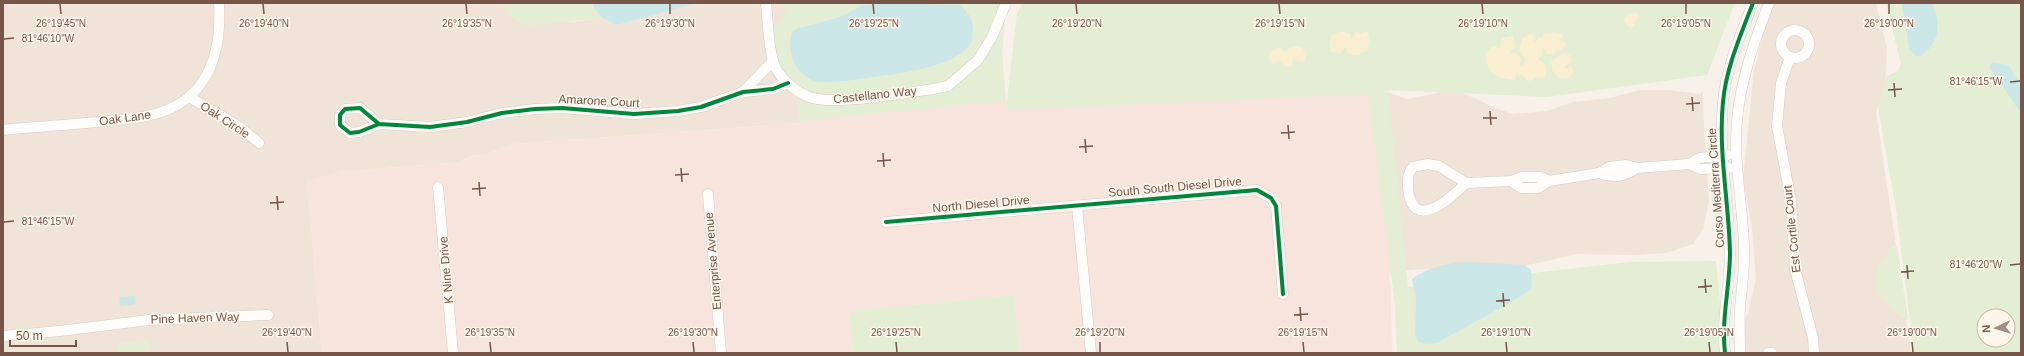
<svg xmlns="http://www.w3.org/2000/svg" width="2024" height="356" font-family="Helvetica,sans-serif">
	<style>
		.residential { fill: #f0e3d7 }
		.commercial { fill: #f7e5dd }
		.green { fill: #e4eed4; fill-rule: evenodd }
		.sand { fill: #faeed2 }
		.water { fill: #cbe7e8 }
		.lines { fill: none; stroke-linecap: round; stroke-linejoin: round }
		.street-casing { stroke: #d6ccc6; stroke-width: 11 }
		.street { stroke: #fefdfc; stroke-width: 10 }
		.cycleway-casing { stroke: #fff6eb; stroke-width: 6 }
		.cycleway { stroke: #00873e; stroke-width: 4 }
		.ticks { fill: none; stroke: #765649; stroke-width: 1.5 }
		.labels { text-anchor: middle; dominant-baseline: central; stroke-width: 3; stroke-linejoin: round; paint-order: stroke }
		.street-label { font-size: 12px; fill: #765649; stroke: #fff6eb }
		.ticks-label { font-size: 10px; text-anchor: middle; fill: #765649; stroke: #fff6eb; stroke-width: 3; stroke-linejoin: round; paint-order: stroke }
	</style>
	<rect width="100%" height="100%" fill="#f7f1ea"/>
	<!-- residential -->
	<g class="residential">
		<polygon points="3,3 504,3 507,16 573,22 602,18 617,25 697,3 784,3 797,88 799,123 513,144 486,154 472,156 459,162 348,171 307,181 322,353 3,353"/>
		<polygon points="1772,3 1876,3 1887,48 1885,90 1876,112 1896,246 1891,247 1900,316 1906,318 1911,353 1738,353 1737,340 1731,339 1748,313 1756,279 1752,228 1743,179 1754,69"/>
		<polygon points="1455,89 1495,108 1513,114 1547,111 1573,102 1611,98 1640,90 1668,90 1700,94 1703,91 1704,127 1709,199 1704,227 1693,244 1666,253 1636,255 1577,254 1519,267 1451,274 1428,269 1397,271 1383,91 1408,99"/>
	</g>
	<!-- commercial -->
	<polygon class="commercial" points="1348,67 1370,71 1397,271 1389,277 1391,288 1392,353 1020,353 1014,295 849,311 853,353 322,353 307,181 346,169 348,171 459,162 472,156 486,154 513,144 800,123 810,120"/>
	<!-- green -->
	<g class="green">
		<polygon points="504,3 593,3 593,7 602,18 527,26 507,16"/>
		<polygon points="784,3 1009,3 1006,10 1002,54 1006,101 810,120 799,123 797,88 776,62 768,31 785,16"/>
		<polygon points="1023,3 1735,3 1707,75 1547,97 1388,90 1408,287 1630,262 1716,261 1725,353 1397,353 1395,305 1368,94 1006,110 1017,13"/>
		<path d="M 1886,3 L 2021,3 L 2021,353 L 1914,353 L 1896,209 L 1878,108 L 1887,76 L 1898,71 L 1901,64 ZM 1984,316 L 2008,316 L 2008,340 L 1984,340 Z"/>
		<path d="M 1897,246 L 1908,319 C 1888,311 1870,292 1878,269 C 1880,261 1887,254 1891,247 Z"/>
		<polygon points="1014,295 1020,353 853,353 849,311"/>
		<polygon points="149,340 150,353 118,353 118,343"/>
	</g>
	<!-- sand -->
	<g class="sand">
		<path d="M 1630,13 L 1637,13 L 1640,16 L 1633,23 L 1636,24 L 1632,28 C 1627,26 1625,24 1624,18 Z"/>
		<polygon points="1341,31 1350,34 1351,40 1356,32 1361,34 1365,32 1368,33 1369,40 1367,51 1362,52 1359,55 1353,55 1347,52 1345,47 1341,53 1332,52 1330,47 1331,36"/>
		<path d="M 1553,32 L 1560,33 L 1563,37 L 1559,40 L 1564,41 L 1566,45 L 1560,51 L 1556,50 L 1555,54 L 1551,55 L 1547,54 L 1544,48 L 1542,49 L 1542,55 L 1538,59 C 1548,68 1546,60 1546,76 L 1544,78 L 1535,77 L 1533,80 L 1527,81 L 1522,74 L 1519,76 L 1516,75 L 1515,80 C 1510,79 1505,79 1500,77 C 1486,72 1480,54 1494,46 L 1500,49 L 1502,38 L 1513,36 L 1515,48 L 1511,50 L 1511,53 L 1517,53 L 1521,60 L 1519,65 L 1521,66 L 1523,65 L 1525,59 L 1519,50 L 1522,38 L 1533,33 L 1535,43 L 1538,37 L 1543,38 L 1543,35 L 1546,33 L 1549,34 Z"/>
		<path d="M 1297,46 L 1302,48 L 1305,55 L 1305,61 L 1301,62 L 1293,59 L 1292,67 L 1286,67 L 1278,60 L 1276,63 L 1273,64 L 1269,58 C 1269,50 1274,49 1280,47 L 1284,52 L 1290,48 Z"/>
		<polygon points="1564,53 1570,55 1572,62 1565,66 1565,69 1571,66 1574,72 1568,78 1559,78 1552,70 1551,61"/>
	</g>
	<!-- water -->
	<g class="water">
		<polygon points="593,3 697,3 617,25 602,18 593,7"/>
		<path d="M 886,3 L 960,5 C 968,12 973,19 973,31 C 972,33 973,38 972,40 C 961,67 897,74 872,77 C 860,79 824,85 814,81 C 793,72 786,50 793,30 L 840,17 L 861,6 Z"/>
		<path d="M 1902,3 L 1932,3 C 1941,24 1940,42 1921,56 L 1916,56 L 1909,49 Z"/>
		<polygon points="1993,62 2008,65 2018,81 2021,83 2021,113 1989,67"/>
		<path d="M 1467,262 L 1525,265 L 1531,270 L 1532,288 L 1520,297 L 1437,343 L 1425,344 L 1417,341 L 1415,334 L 1416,299 L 1412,279 C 1428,267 1448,263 1467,262 Z"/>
		<polygon points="135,296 136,304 120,306 119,297"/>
	</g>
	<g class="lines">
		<defs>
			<g id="street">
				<path d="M 766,3 C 768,22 768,42 773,61 C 777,76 794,91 809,97 C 834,106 904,93 933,89 L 948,86 L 978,60 L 992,37 L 1006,3"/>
				<circle cx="1795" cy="44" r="14"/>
				<polyline points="1790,57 1781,83 1777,126 1791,201 1795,269 1813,338 1814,353"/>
				<polyline points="743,92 773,61"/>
				<polyline points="189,97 240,127 259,143"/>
				<polyline points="379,124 359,132 350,133 340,125 340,115 345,109 360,108 379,124 430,127 467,122 502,113 535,109 562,108 634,114 678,111 701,107 743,92 773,89 788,83"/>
				<path d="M 3,130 C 34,127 65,125 97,122 C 114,120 133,120 151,115 C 207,102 222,55 219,3"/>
				<polyline points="1689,164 1700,169 1729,168"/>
				<path d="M 1599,173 C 1614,178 1624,177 1637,168"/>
				<polyline points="1511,181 1521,188 1538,188 1549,181 1599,173 1609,167 1626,165 1637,168 1689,164 1699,158 1728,155"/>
				<path d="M 1466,183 C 1449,200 1412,233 1408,188 C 1408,179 1407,174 1413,167 L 1428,164 L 1439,166 L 1466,183 L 1511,181 L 1522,177 L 1541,177 L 1549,181"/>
				<polyline points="438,187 453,353"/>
				<polyline points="708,194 721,353"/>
				<polyline points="1077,206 1091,353"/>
				<polyline points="886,222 1257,190 1271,198 1276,206 1283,294"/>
				<polyline points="3,336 60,331 149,320 268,315"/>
				<path d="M 1725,353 C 1721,319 1730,286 1730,253 C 1729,202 1718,152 1723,102 C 1726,68 1741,34 1753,3"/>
				<path d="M 1740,353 C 1740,338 1739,322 1740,307 C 1742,287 1745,267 1744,247 C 1743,212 1736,176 1736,141 C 1736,93 1752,47 1769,3"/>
				<polyline points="1768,353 1772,353"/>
			</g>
		</defs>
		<!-- street casing -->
		<use href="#street" class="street-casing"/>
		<!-- street -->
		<use href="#street" class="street"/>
		<defs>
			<g id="cycleway">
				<polyline points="379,124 359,132 350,133 340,125 340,115 345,109 360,108 379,124 430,127 467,122 502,113 535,109 562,108 634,114 678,111 701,107 743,92 773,89 788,83"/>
				<polyline points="886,222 1257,190 1271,198 1276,206 1283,294"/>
				<path d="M 1725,353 C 1721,319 1730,286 1730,253 C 1729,202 1718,152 1723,102 C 1726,68 1741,34 1753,3"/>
			</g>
		</defs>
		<!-- cycleway casing -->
		<use href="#cycleway" class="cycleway-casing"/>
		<!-- cycleway -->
		<use href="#cycleway" class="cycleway"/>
	</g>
	<!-- ticks -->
	<path class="ticks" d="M 60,4 L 61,14M 263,4 L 264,14M 466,4 L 467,14M 670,4 L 670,14M 873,4 L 874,14M 1076,4 L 1077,14M 1279,4 L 1280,14M 1482,4 L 1483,14M 1686,4 L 1686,14M 1889,4 L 1889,14M 4,39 L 14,38M 2010,82 L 2020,81M 1894,83 L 1895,97M 1888,90 L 1902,89M 1692,97 L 1693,111M 1686,104 L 1700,103M 1490,111 L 1491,125M 1483,118 L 1497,118M 1288,125 L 1289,139M 1281,133 L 1295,132M 1085,139 L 1086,153M 1079,147 L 1093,146M 883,153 L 884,167M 877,161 L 891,160M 681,168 L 682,182M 675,175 L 689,174M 479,182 L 480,196M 472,189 L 486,188M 277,196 L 278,210M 270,203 L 284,202M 4,222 L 14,221M 1907,265 L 1908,279M 2010,265 L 2020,264M 1901,272 L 1914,271M 1705,279 L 1706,293M 1698,287 L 1712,286M 1503,293 L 1504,307M 1496,301 L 1510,300M 1300,307 L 1301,321M 1294,315 L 1308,314M 287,342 L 288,352M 490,342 L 491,352M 693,342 L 694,352M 896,342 L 897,352M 1100,342 L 1100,352M 1303,342 L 1304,352M 1506,342 L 1507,352M 1709,342 L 1710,352M 1912,342 L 1913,352"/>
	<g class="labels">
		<!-- street labels -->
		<g class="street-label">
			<text transform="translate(875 95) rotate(-6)">Castellano Way</text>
			<text transform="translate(599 101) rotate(3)">Amarone Court</text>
			<text transform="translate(125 118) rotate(-8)">Oak Lane</text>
			<text transform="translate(225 120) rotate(33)">Oak Circle</text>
			<text transform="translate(1175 187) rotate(-5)">South South Diesel Drive</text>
			<text transform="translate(1716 188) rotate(-94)">Corso Mediterra Circle</text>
			<text transform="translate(981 204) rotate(-5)">North Diesel Drive</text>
			<text transform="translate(1792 229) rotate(-96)">Est Cortile Court</text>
			<text transform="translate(713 261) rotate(-95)">Enterprise Avenue</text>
			<text transform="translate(446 270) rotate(-95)">K Nine Drive</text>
			<text transform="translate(195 318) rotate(-2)">Pine Haven Way</text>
		</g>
	</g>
	<g class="ticks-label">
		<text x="61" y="27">26°19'45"N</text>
		<text x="264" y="27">26°19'40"N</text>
		<text x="467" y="27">26°19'35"N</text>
		<text x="670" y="27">26°19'30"N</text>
		<text x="874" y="27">26°19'25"N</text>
		<text x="1077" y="27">26°19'20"N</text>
		<text x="1280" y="27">26°19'15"N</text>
		<text x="1483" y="27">26°19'10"N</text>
		<text x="1686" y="27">26°19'05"N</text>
		<text x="1889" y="27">26°19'00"N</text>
		<text x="48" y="42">81°46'10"W</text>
		<text x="1976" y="85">81°46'15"W</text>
		<text x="48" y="225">81°46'15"W</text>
		<text x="1976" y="268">81°46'20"W</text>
		<text x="287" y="336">26°19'40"N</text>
		<text x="490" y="336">26°19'35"N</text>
		<text x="693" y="336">26°19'30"N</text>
		<text x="896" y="336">26°19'25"N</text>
		<text x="1100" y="336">26°19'20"N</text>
		<text x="1303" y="336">26°19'15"N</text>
		<text x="1506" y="336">26°19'10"N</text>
		<text x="1709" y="336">26°19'05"N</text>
		<text x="1912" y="336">26°19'00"N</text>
	</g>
	<!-- border -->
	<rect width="2024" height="356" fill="none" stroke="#765649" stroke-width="8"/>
	<!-- north arrow -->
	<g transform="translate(1996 328) rotate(266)"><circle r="19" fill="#fff6eb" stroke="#c8b6aa"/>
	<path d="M0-3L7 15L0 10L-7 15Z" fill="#a38c81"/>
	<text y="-6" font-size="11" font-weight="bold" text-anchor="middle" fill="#765649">N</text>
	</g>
	<!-- scale -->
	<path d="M10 340v6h66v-6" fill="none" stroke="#765649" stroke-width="2"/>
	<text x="16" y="340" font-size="12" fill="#765649" stroke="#fff6eb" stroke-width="3" paint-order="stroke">50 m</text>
</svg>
